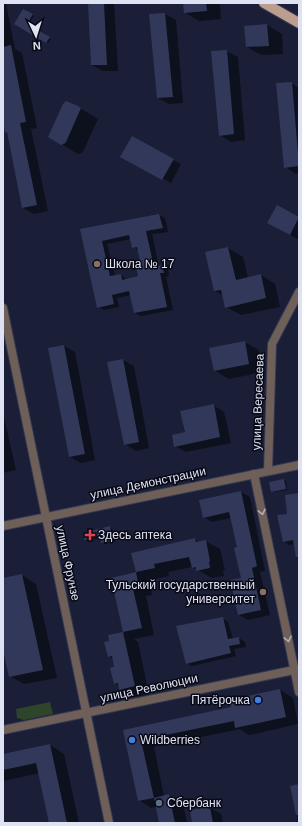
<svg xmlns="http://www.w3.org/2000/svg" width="302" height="826" font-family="Arial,sans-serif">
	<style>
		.green { fill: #2e442b }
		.shadow { fill: #0007; fill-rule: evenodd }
		.building { fill: #323859; fill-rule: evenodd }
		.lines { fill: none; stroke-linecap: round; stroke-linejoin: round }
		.minor-casing { stroke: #353951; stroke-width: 10 }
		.major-casing { stroke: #353951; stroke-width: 12 }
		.minor { stroke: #6e5f59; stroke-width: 8 }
		.major { stroke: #bc9e90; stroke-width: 10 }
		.oneway { stroke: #b1aeb5 }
		.education-dot { fill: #8d6e63; stroke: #080914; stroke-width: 1.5 }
		.health-dot { fill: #e0444e; stroke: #080914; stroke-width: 1.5 }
		.shop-dot { fill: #3f7fe0; stroke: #080914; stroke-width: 1.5 }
		.service-dot { fill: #5c6f8a; stroke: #080914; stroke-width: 1.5 }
		.labels { text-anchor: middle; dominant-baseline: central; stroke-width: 3; stroke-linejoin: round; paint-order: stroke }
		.poi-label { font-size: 12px; fill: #dee2f3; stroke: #080914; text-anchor: start }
		.street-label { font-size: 12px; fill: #dee2f3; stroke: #080914 }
	</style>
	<rect width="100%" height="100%" fill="#1a1e37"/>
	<!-- green -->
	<polygon class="green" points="50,702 53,714 24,720 17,718 16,709"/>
	<!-- shadow -->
	<g class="shadow">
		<polygon points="3,3 6,3 15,49 22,53 37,128 31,129 48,211 34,214 23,208 3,113"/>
		<polygon points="89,3 114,3 118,71 103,71 92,65"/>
		<polygon points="184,3 220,3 221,19 199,21 184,12"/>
		<polygon points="23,10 34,16 28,25 51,39 48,43 15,24"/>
		<polygon points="165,14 176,20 183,103 169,104 158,98"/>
		<polygon points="267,25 282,34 283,54 261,55 247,47"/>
		<polygon points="226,51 238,57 245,140 231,142 220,135"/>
		<polygon points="291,83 299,88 299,173 296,174 285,167"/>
		<polygon points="78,107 98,119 83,152 81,153 78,154 49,137"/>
		<polygon points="173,160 181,164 171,183 130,161"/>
		<polygon points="277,206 299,218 299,240 269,223"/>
		<path d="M 159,215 L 165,218 L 168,232 L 152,234 L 159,267 L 162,266 L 168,270 L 169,276 L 166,277 L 173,310 L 141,316 L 135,313 L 131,295 L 117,298 L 119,307 L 104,310 L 98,307 L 81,230 ZM 131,239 L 133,247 L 138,250 L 142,267 L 139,277 L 127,280 L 121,275 L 115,276 L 107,244 Z"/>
		<polygon points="228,248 243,257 248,278 261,275 275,284 280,307 241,315 226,307 224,296 215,291"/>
		<polygon points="244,342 259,350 263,372 229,379 214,370"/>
		<polygon points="64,346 75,352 95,460 81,463 70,457"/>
		<polygon points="123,360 134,366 149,448 136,451 125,444"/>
		<polygon points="213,405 224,412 231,443 186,452 175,446"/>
		<polygon points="3,413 16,470 3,473"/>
		<polygon points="284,480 286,481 287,490 273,492 272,491"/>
		<polygon points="241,492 250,497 265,571 260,572 270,615 248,620 239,615 242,579 238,548 231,518 212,522 204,517"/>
		<polygon points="299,494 299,565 294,544 289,545 284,541 288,515"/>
		<polygon points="110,528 112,529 115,542 104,544 102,542 101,538 88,541 85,540"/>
		<polygon points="195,539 199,542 205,541 220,549 225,570 223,570 224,576 212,578 192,567 168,572 169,576 151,580 148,578 152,595 146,596 154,635 134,639 138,642 149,694 134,697 120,689 119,686 115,683 115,668 113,659 109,656 110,642 109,636 124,633 112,579 137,573 132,553"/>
		<polygon points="22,575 36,584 57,678 24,684 10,676 3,645 3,579"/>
		<polygon points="222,618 228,622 233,639 239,638 245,642 246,647 234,649 236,656 192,666 186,663"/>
		<polygon points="280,690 293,698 298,724 249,735 240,729 154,747 164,796 169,796 183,804 187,823 160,823 156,807 151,808 139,800 124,731 232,708"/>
		<polygon points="50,745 64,754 79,823 50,823 40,773 3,781 3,755"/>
		<polygon points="299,785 299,823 288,823 298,821 291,787"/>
		<polygon points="210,808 221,814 223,823 193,823"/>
	</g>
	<!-- building -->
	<g class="building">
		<polygon points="88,3 104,3 107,65 91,65"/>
		<polygon points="183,3 206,3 207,11 184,13"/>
		<polygon points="23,9 33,14 27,24 50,37 46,43 14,24"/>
		<polygon points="165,13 173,97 157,98 149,14"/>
		<polygon points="267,24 269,46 246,47 244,26"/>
		<polygon points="11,45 26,122 20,123 37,205 22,208 7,132 5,133 3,121 3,47"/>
		<polygon points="227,50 234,134 219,136 211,51"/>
		<polygon points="292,82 299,166 284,168 276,83"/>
		<polygon points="66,101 78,106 81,108 66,142 64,144 61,145 48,137 63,104"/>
		<polygon points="132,136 174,159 162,180 120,157"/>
		<polygon points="277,205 299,217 290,235 267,223"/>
		<path d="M 159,214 L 163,228 L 146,231 L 154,267 L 162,265 L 164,273 L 160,273 L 167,307 L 134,313 L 129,291 L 112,295 L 114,304 L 97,308 L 80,229 ZM 129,235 L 132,248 L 137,247 L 141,266 L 136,267 L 138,276 L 122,280 L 121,274 L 110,276 L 102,241 Z"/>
		<polygon points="228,247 236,280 261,274 266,298 225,308 221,290 214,291 205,252"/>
		<polygon points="245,341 249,364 214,371 209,348"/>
		<polygon points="64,345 85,454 69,457 48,348"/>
		<polygon points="123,359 139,442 124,445 107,362"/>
		<polygon points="214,404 220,437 174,447 172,435 185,432 180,411"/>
		<polygon points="284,479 286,489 271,492 269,482"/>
		<polygon points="241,491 257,566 252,568 261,610 238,615 230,580 241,578 234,548 237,547 229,512 203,518 199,500"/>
		<polygon points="299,493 299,557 296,557 293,540 283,542 277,515 287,514 285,495"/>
		<polygon points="110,526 113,541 101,543 100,537 84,540 83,533"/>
		<polygon points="195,538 196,542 206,540 210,561 209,562 210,568 196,571 196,567 192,568 189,557 154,564 155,568 136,572 131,553"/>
		<polygon points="136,572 139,588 133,589 142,628 123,632 111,578"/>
		<polygon points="22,574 43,670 9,677 3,650 3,578"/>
		<polygon points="223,617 228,639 239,637 240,644 229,646 231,653 186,664 176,626"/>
		<polygon points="123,632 135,686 119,690 118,683 114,684 110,668 114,667 112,656 108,657 104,642 109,641 108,635"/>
		<polygon points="280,689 286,717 235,728 234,721 141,740 154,798 138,801 123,730 231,707 229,700"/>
		<polygon points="50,744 67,823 49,823 36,763 3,770 3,754"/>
		<polygon points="299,784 299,815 296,815 290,786"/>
		<polygon points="169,794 175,823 159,823 154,798"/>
		<polygon points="210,807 213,823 192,823 190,810"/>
	</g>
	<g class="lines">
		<defs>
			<g id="minor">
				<polyline points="3,308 109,823"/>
				<polyline points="268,471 272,344 299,292"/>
				<polyline points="254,474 299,692"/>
				<polyline points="3,526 299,465"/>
				<polyline points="3,730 299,669"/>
			</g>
			<polyline id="major" points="264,3 299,23"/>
		</defs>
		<!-- minor casing -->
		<use href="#minor" class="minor-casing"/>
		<!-- major casing -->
		<use href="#major" class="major-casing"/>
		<!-- minor -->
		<use href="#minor" class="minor"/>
		<!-- major -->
		<use href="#major" class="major"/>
	</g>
	<!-- one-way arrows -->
	<defs><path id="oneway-chevron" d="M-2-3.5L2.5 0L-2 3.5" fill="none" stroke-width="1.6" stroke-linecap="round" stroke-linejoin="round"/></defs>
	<g class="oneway">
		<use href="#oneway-chevron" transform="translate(262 512) rotate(78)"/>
		<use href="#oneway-chevron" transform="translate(288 639) rotate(78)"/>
	</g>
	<!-- markers -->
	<g class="education-dot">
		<circle cx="97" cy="264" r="4"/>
		<circle cx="263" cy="592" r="4"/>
	</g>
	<path class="health-dot" d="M88 529h4v4h4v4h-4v4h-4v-4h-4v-4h4z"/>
	<g class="shop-dot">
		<circle cx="258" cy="700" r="4"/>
		<circle cx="132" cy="740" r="4"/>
	</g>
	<circle class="service-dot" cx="159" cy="803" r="4"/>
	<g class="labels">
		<!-- poi labels -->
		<g class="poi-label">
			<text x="105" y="264">Школа № 17</text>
			<text x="98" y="535">Здесь аптека</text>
			<text x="255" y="585" text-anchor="end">Тульский государственный<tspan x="255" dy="14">университет</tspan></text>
			<text x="250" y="700" text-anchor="end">Пятёрочка</text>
			<text x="140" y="740">Wildberries</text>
			<text x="167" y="803">Сбербанк</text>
		</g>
		<!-- street labels -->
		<g class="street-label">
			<text transform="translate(258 402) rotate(-88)">улица Вересаева</text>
			<text transform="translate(148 483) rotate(-12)">улица Демонстрации</text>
			<text transform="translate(68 563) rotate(78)">улица Фрунзе</text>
			<text transform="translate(149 688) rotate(-12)">улица Революции</text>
		</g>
	</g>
	<!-- border -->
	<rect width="302" height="826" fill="none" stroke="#dee2f3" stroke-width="8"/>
	<!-- north arrow -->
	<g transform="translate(36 36) rotate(176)" stroke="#080914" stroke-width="3" paint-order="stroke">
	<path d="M0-3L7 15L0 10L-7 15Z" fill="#dee2f3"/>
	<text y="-6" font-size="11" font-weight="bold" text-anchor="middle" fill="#dee2f3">N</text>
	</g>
</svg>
